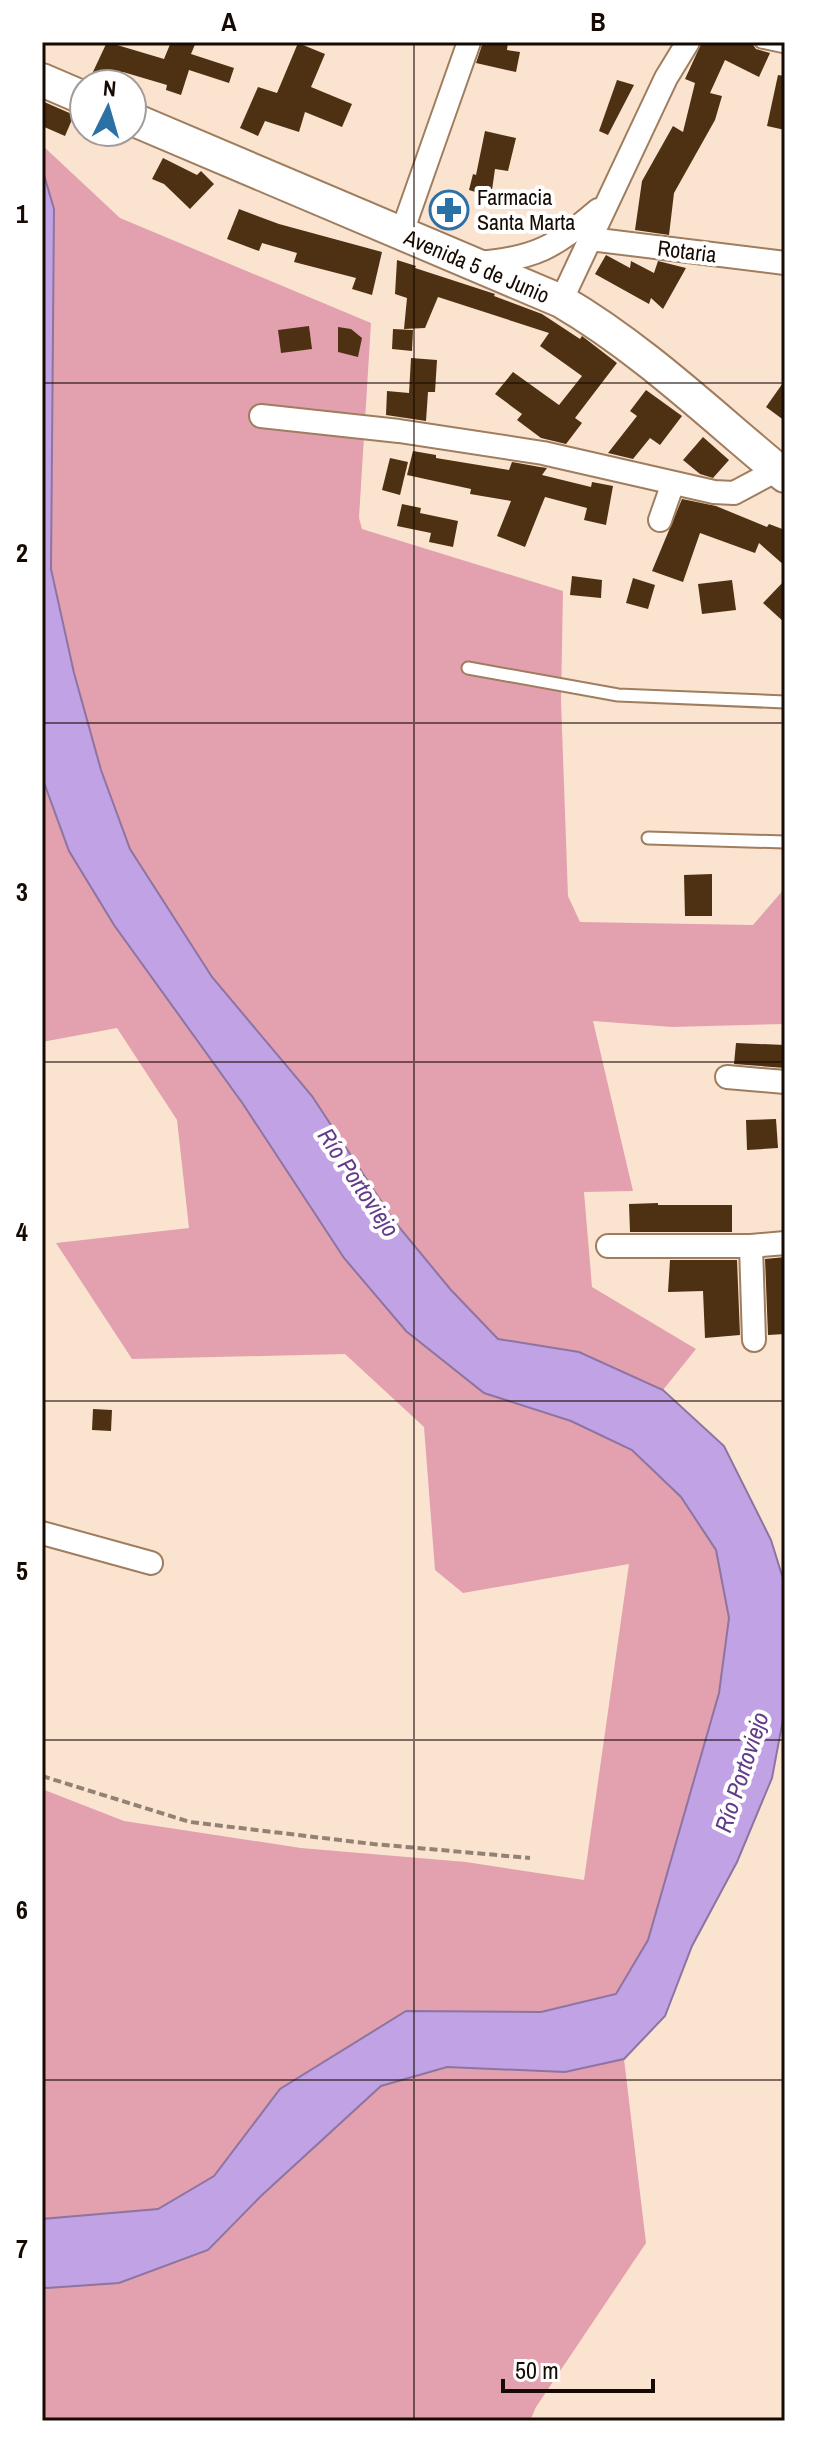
<svg xmlns="http://www.w3.org/2000/svg" width="827" height="2463" font-family="'Archivo Narrow',sans-serif">
	<style>
		.green { fill: #e3a1af }
		.water { fill: #c0a2e5; stroke: #8d74a1; stroke-width: 2 }
		.building { fill: #4e3112 }
		.lines { fill: none; stroke-linecap: round; stroke-linejoin: round }
		.lane-casing { stroke: #9f7d5e; stroke-width: 15 }
		.street-casing { stroke: #9f7d5e; stroke-width: 26 }
		.secondary-casing { stroke: #9f7d5e; stroke-width: 36 }
		.path { stroke: #938273; stroke-width: 4; stroke-dasharray: 8 4; stroke-linecap: butt }
		.lane { stroke: #fff; stroke-width: 11 }
		.street { stroke: #fff; stroke-width: 22 }
		.secondary { stroke: #fff; stroke-width: 32 }
		.grid { fill: none; stroke: #160a02; stroke-width: 2; stroke-opacity: 0.55 }
		.labels { text-anchor: middle; dominant-baseline: central; stroke-width: 8; stroke-linejoin: round; paint-order: stroke }
		.poi-label { font-size: 22px; fill: #160a02; stroke: #fff; text-anchor: start }
		.street-label { font-size: 22px; fill: #160a02; stroke: #fff }
		.water-label { font-size: 24px; font-style: italic; fill: #633b8a; stroke: #fff }
		.neatline { fill: none; stroke: #160a02; stroke-width: 3 }
		.grid-label { font-size: 26px; text-anchor: middle; font-weight: bold; fill: #160a02 }
	</style>
	<rect width="100%" height="100%" fill="#fae4d0"/>
	<!-- green -->
	<g class="green">
		<polygon points="42,145 120,218 371,323 359,518 362,529 563,591 561,701 568,896 580,922 753,925 785,888 785,1024 672,1027 593,1021 633,1191 584,1192 592,1287 696,1349 663,1390 579,1352 498,1339 451,1290 394,1221 312,1096 212,977 130,849 101,770 74,673 51,569 54,209 42,168"/>
		<polygon points="42,777 69,851 243,1104 344,1258 571,1421 632,1450 681,1497 716,1550 729,1618 719,1693 648,1940 616,1994 541,2012 406,2011 280,2089 214,2176 158,2209 42,2219 42,1789 124,1821 301,1848 466,1862 584,1880 629,1564 463,1593 435,1570 424,1427 345,1354 132,1359 56,1243 189,1228 177,1120 117,1028 42,1042"/>
		<polygon points="624,2059 646,2243 536,2407 530,2421 42,2421 42,2287 208,2250 261,2196 381,2086 447,2067 565,2072"/>
	</g>
	<!-- water -->
	<polygon class="water" points="42,168 54,209 51,569 74,673 101,770 130,849 212,977 312,1096 394,1221 451,1290 498,1339 579,1352 663,1390 724,1446 771,1540 785,1585 785,1709 772,1778 737,1862 692,1946 665,2016 624,2059 565,2072 447,2067 381,2086 261,2196 208,2250 119,2283 47,2288 42,2287 42,2219 158,2209 214,2176 280,2089 406,2011 541,2012 616,1994 648,1940 719,1693 729,1618 716,1550 681,1497 632,1450 571,1421 484,1393 406,1331 344,1258 243,1104 114,925 69,851 42,777"/>
	<!-- building -->
	<g class="building">
		<polygon points="107,42 164,59 171,42 196,42 191,54 234,68 229,83 189,70 181,95 166,90 167,85 123,72 118,84 113,84 92,74"/>
		<polygon points="483,42 508,42 507,50 520,52 516,72 476,63"/>
		<polygon points="702,42 751,42 756,49 770,53 759,77 725,60 710,93 722,96 715,120 674,193 669,235 635,230 642,181 673,126 683,132 695,83 685,79"/>
		<polygon points="298,43 325,54 311,87 352,104 342,127 305,112 299,132 265,121 258,136 240,128 258,87 277,93"/>
		<polygon points="778,75 785,76 785,130 767,126"/>
		<polygon points="617,80 634,85 608,135 599,131"/>
		<polygon points="42,101 74,115 65,136 42,126"/>
		<polygon points="485,131 516,138 508,171 495,169 491,197 469,190 473,174 476,175"/>
		<polygon points="163,158 197,175 201,171 214,184 190,209 164,184 152,179"/>
		<polygon points="239,209 279,224 382,252 372,295 352,289 356,278 294,262 297,253 262,243 259,251 227,239"/>
		<polygon points="606,255 630,268 631,261 654,273 658,261 686,268 663,309 651,298 649,304 595,274"/>
		<polygon points="397,260 416,266 415,268 495,294 494,296 542,314 580,339 582,336 617,363 575,418 582,423 566,444 541,438 517,420 522,414 495,394 513,372 559,405 582,376 540,346 549,333 438,297 425,328 404,329 407,298 395,294"/>
		<polygon points="309,326 312,349 281,353 278,330"/>
		<polygon points="338,327 351,329 362,338 358,357 338,352"/>
		<polygon points="393,329 413,330 412,351 392,349"/>
		<polygon points="411,358 437,360 435,392 428,392 426,421 386,415 387,391 409,393"/>
		<polygon points="785,380 785,421 766,407"/>
		<polygon points="646,390 682,416 660,445 650,438 633,459 608,453 637,416 630,411"/>
		<polygon points="703,437 729,460 713,478 700,474 683,460"/>
		<polygon points="413,451 436,455 436,458 509,470 512,462 540,467 547,468 542,475 591,487 592,482 613,486 606,525 584,520 587,508 545,497 525,547 497,536 511,501 470,494 471,489 407,475"/>
		<polygon points="390,458 408,462 400,495 382,490"/>
		<polygon points="682,499 716,506 767,527 769,524 785,530 785,566 759,543 755,553 700,533 683,582 652,571"/>
		<polygon points="402,504 421,508 420,513 458,521 453,547 429,542 431,533 397,526"/>
		<polygon points="572,576 602,580 601,598 570,595"/>
		<polygon points="633,578 655,585 648,609 626,603"/>
		<polygon points="732,580 736,610 702,614 698,584"/>
		<polygon points="785,580 785,623 763,603"/>
		<polygon points="712,874 712,916 685,916 684,875"/>
		<polygon points="736,1043 785,1045 785,1068 734,1064"/>
		<polygon points="776,1119 778,1148 747,1150 746,1120"/>
		<polygon points="658,1203 658,1205 732,1205 732,1232 630,1232 629,1204"/>
		<polygon points="785,1257 785,1334 768,1335 765,1259"/>
		<polygon points="670,1260 737,1260 740,1335 705,1338 703,1291 668,1292"/>
		<polygon points="93,1409 112,1410 111,1431 92,1430"/>
	</g>
	<g class="lines">
		<defs>
			<g id="lane">
				<polyline points="761,42 785,47"/>
				<polyline points="468,668 618,695 785,702"/>
				<polyline points="648,838 785,842"/>
			</g>
			<g id="street">
				<polyline points="401,235 469,42"/>
				<polyline points="590,239 785,263"/>
				<path d="M 476,263 C 535,259 555,247 598,210"/>
				<polyline points="561,301 666,78 688,42"/>
				<polyline points="261,416 399,431 543,453 714,492 734,493 777,470"/>
				<polyline points="660,520 673,483"/>
				<polyline points="727,1077 785,1082"/>
				<polyline points="608,1246 751,1246 785,1243"/>
				<polyline points="751,1246 754,1340"/>
				<polyline points="42,1533 151,1563"/>
			</g>
			<g id="secondary">
				<polyline points="42,80 84,98"/>
				<path d="M 132,119 L 561,301 C 643,349 712,416 785,476"/>
			</g>
		</defs>
		<!-- lane casing -->
		<use href="#lane" class="lane-casing"/>
		<!-- street casing -->
		<use href="#street" class="street-casing"/>
		<!-- secondary casing -->
		<use href="#secondary" class="secondary-casing"/>
		<!-- path -->
		<polyline class="path" points="42,1776 190,1822 373,1844 530,1858"/>
		<!-- lane -->
		<use href="#lane" class="lane"/>
		<!-- street -->
		<use href="#street" class="street"/>
		<!-- secondary -->
		<use href="#secondary" class="secondary"/>
	</g>
	<!-- grid -->
	<path class="grid" d="M 414,42 L 414,2421M 42,383 L 785,383M 42,723 L 785,723M 42,1062 L 785,1062M 42,1401 L 785,1401M 42,1740 L 785,1740M 42,2080 L 785,2080"/>
	<!-- icons -->
	<defs>
		<symbol id="pharmacy-ring" viewBox="-11 -11 22 22"><circle r="9.5" fill="#fff" stroke="#2b71a5" stroke-width="1.5"/><path d="M-2-6h4v4h4v4h-4v4h-4v-4h-4v-4h4Z" fill="#2b71a5"/></symbol>
	</defs>
	<g fill-rule="evenodd">
		<use href="#pharmacy-ring" x="427" y="188" width="44" height="44"/>
	</g>
	<g class="labels">
		<!-- poi labels -->
		<g class="poi-label">
			<text x="477" y="197">Farmacia<tspan x="477" dy="25">Santa Marta</tspan></text>
		</g>
		<!-- street labels -->
		<g class="street-label">
			<text transform="translate(687 251) rotate(7)">Rotaria</text>
			<text transform="translate(477 266) rotate(23)">Avenida 5 de Junio</text>
		</g>
		<!-- water labels -->
		<g class="water-label">
			<text transform="translate(359 1182) rotate(56)">Río Portoviejo</text>
			<text transform="translate(741 1772) rotate(-72)">Río Portoviejo</text>
		</g>
	</g>
	<!-- border -->
	<rect width="827" height="2463" fill="none" stroke="#ffffff" stroke-width="88"/>
	<!-- north arrow -->
	<g transform="translate(108 108) rotate(5)"><circle r="38" fill="#ffffff" stroke="#a29d9a" stroke-width="2"/>
	<path d="M0-6L14 30L0 20L-14 30Z" fill="#2b71a5"/>
	<text y="-12" font-size="22" font-weight="bold" text-anchor="middle" fill="#160a02">N</text>
	</g>
	<!-- scale -->
	<path d="M503 2379v12h150v-12" fill="none" stroke="#160a02" stroke-width="4"/>
	<text x="515" y="2379" font-size="24" fill="#160a02" stroke="#ffffff" stroke-width="6" paint-order="stroke">50 m</text>
	<rect x="44" y="44" width="739" height="2375" class="neatline"/>
	<g class="grid-label">
		<text x="229" y="31">A</text>
		<text x="598" y="31">B</text>
		<text x="22" y="223">1</text>
		<text x="22" y="562">2</text>
		<text x="22" y="901">3</text>
		<text x="22" y="1241">4</text>
		<text x="22" y="1580">5</text>
		<text x="22" y="1919">6</text>
		<text x="22" y="2258">7</text>
	</g>
</svg>
